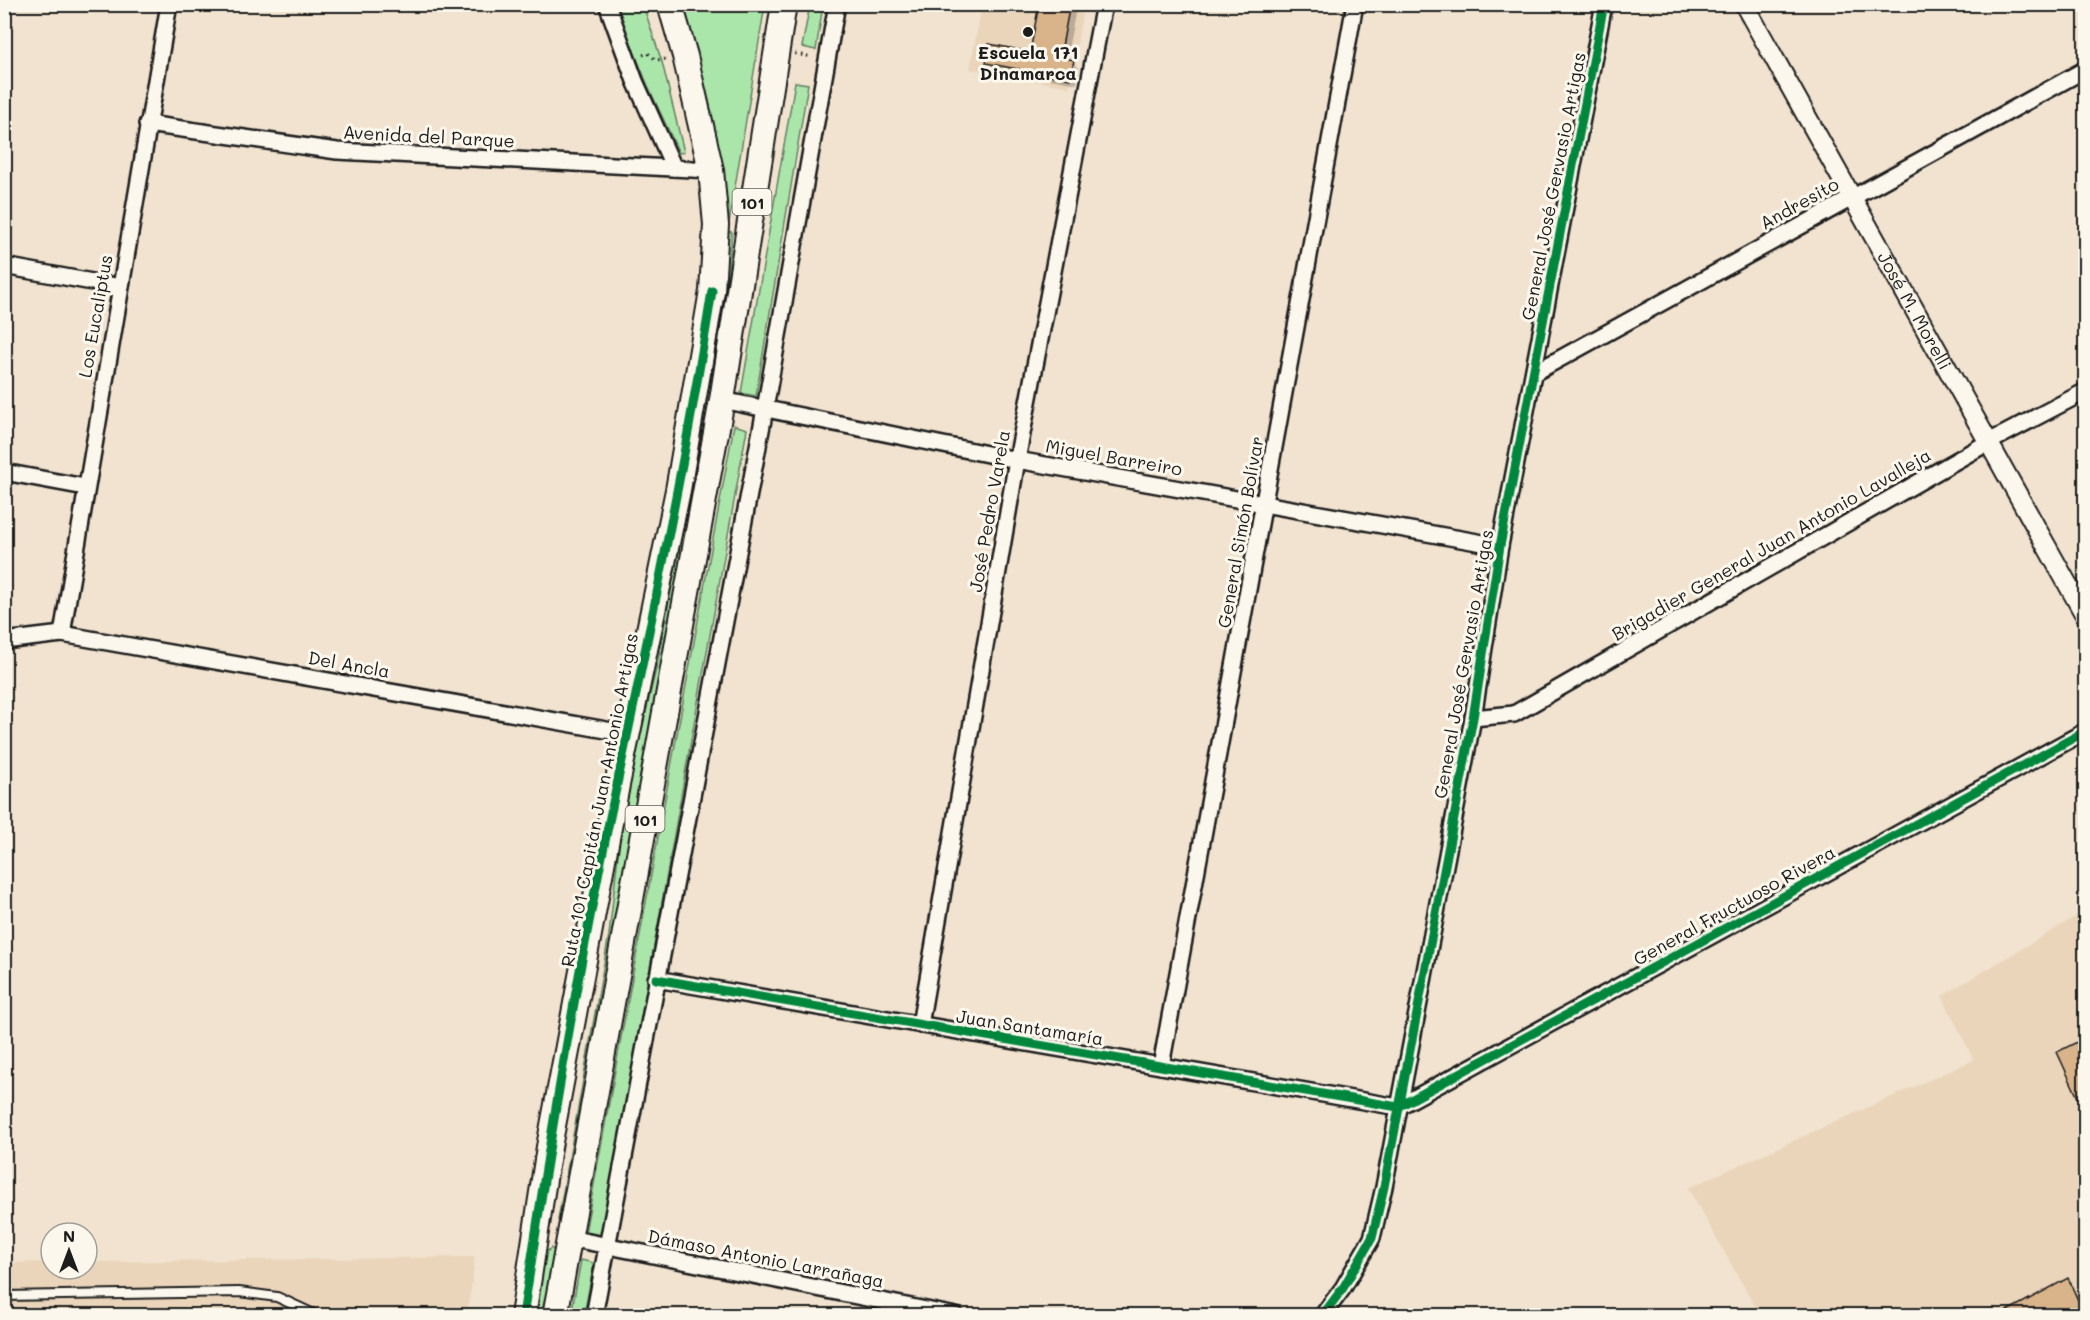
<svg xmlns="http://www.w3.org/2000/svg" width="2090" height="1320" font-family="Mali,sans-serif">
	<style>
		.built { fill: #ead5bb }
		.green { fill: #aae5aa; stroke: #638063; stroke-width: 1.5 }
		.shadow { fill: #0003 }
		.building { fill: #d9b48b; stroke: #1c1c1c; stroke-width: 1.5 }
		.lines { fill: none; stroke-linecap: round; stroke-linejoin: round }
		.service-casing { stroke: #1c1c1c; stroke-width: 12 }
		.minor-casing { stroke: #1c1c1c; stroke-width: 20 }
		.tertiary-casing { stroke: #1c1c1c; stroke-width: 22 }
		.trunk-casing { stroke: #1c1c1c; stroke-width: 28 }
		.path { stroke: #1c1c1c; stroke-width: 3; stroke-dasharray: 1.5 4.5; stroke-linecap: butt }
		.service { stroke: #fbf7ec; stroke-width: 8 }
		.minor { stroke: #fbf7ec; stroke-width: 15 }
		.tertiary { stroke: #fbf7ec; stroke-width: 18 }
		.trunk { stroke: #fbf7ec; stroke-width: 24 }
		.cycleway-casing { stroke: #fbf7ec; stroke-width: 13 }
		.cycleway { stroke: #00873e; stroke-width: 9 }
		.poi-dot { fill: #1c1c1c; stroke: #fbf7ec; stroke-width: 2 }
		.labels { text-anchor: middle; dominant-baseline: central; stroke-width: 6; stroke-linejoin: round; paint-order: stroke }
		.shield { fill: #fbf7ec; stroke: #5f5e5a; stroke-width: 1.5 }
		.shield-label { font-size: 16px; font-weight: bold; fill: #1c1c1c }
		.poi-label { font-size: 18px; font-weight: bold; fill: #1c1c1c; stroke: #fbf7ec }
		.street-label { font-size: 18px; fill: #1c1c1c; stroke: #fbf7ec }
	</style>
	<rect width="100%" height="100%" fill="#f1e3cf"/>
	<filter id="ink" filterUnits="userSpaceOnUse"><feTurbulence type="fractalNoise" baseFrequency=".0167" numOctaves="2"/><feDisplacementMap in="SourceGraphic" scale="12" xChannelSelector="R" yChannelSelector="G"/><feConvolveMatrix kernelMatrix="1 2 1 2 8 2 1 2 1" color-interpolation-filters="sRGB"/></filter>
	<g filter="url(#ink)">
		<!-- built -->
		<g class="built">
			<polygon points="982,5 1084,5 1069,87 970,69"/>
			<polygon points="2085,911 2085,1315 1760,1315 1688,1188 1974,1060 1942,996"/>
			<polygon points="475,1257 467,1316 5,1315 4,1263 51,1262 51,1269 87,1269 87,1262"/>
		</g>
		<!-- green -->
		<g class="green">
			<polygon points="810,4 823,5 816,50 802,47"/>
			<polygon points="615,5 643,5 662,62 684,152 679,153 648,86"/>
			<path d="M 684,5 L 765,5 L 728,229 C 725,152 704,78 684,5 Z"/>
			<polygon points="795,82 808,84 756,396 741,393"/>
			<polygon points="727,231 732,232 721,339 562,1221 558,1220 609,935 623,811 658,660 718,338"/>
			<polygon points="734,425 747,429 602,1236 585,1233"/>
			<polygon points="551,1248 555,1252 544,1315 533,1316 543,1255"/>
			<polygon points="581,1260 594,1263 584,1315 571,1315"/>
		</g>
		<!-- shadow -->
		<g class="shadow">
			<polygon points="1041,4 1077,4 1066,60 1073,61 1079,68 1077,84 994,69 988,62 1031,54"/>
			<polygon points="2086,1040 2086,1110 2059,1052"/>
			<polygon points="2067,1280 2086,1308 2086,1316 2001,1316"/>
		</g>
		<!-- building -->
		<g class="building">
			<polygon points="1039,4 1070,4 1060,57 1074,60 1070,79 986,63 989,44 1030,52"/>
			<polygon points="2085,1038 2085,1113 2057,1052"/>
			<polygon points="2068,1278 2085,1316 1998,1316"/>
		</g>
		<g class="lines">
			<defs>
				<polyline id="service" points="4,1296 239,1292 277,1297 318,1316"/>
				<g id="minor">
					<polyline points="607,4 635,81 674,168"/>
					<polyline points="147,124 337,151 711,170"/>
					<polyline points="4,266 120,287"/>
					<polyline points="1534,373 2086,69"/>
					<polyline points="722,400 1017,460 1500,546"/>
					<polyline points="4,472 85,487"/>
					<polyline points="62,634 169,4"/>
					<polyline points="4,641 62,634 629,734"/>
					<polyline points="1473,718 1514,714 1987,443 2086,391"/>
					<polyline points="656,979 1398,1107 2086,731"/>
					<polyline points="920,1025 1017,460 1104,4"/>
					<polyline points="1161,1066 1355,4"/>
					<polyline points="569,1238 956,1316"/>
					<polyline points="594,1316 765,409 837,4"/>
					<polyline points="1322,1316 1343,1288 1372,1238 1384,1187 1473,718 1500,546 1604,4"/>
				</g>
				<g id="tertiary">
					<path id="s1" d="M 1744,4 L 2086,617"/>
				</g>
				<g id="trunk">
					<polyline points="523,1316 549,1147 617,785 678,490 712,291 716,225 711,170 685,56 670,4"/>
					<polyline points="555,1316 722,400 784,4"/>
				</g>
			</defs>
			<!-- service casing -->
			<use href="#service" class="service-casing"/>
			<!-- minor casing -->
			<use href="#minor" class="minor-casing"/>
			<!-- tertiary casing -->
			<use href="#tertiary" class="tertiary-casing"/>
			<!-- trunk casing -->
			<use href="#trunk" class="trunk-casing"/>
			<!-- path -->
			<g class="path">
				<polyline points="795,54 812,57"/>
				<polyline points="643,55 648,53 656,60 667,59"/>
			</g>
			<!-- service -->
			<use href="#service" class="service"/>
			<!-- minor -->
			<use href="#minor" class="minor"/>
			<!-- tertiary -->
			<use href="#tertiary" class="tertiary"/>
			<!-- trunk -->
			<use href="#trunk" class="trunk"/>
			<defs>
				<g id="cycleway">
					<polyline points="656,979 1398,1107 2086,731"/>
					<path d="M 523,1316 C 550,1138 579,960 617,784 C 652,620 686,457 712,291"/>
					<polyline points="1322,1316 1343,1288 1372,1238 1384,1187 1473,718 1500,546 1604,4"/>
				</g>
			</defs>
			<!-- cycleway casing -->
			<use href="#cycleway" class="cycleway-casing"/>
			<!-- cycleway -->
			<use href="#cycleway" class="cycleway"/>
		</g>
	</g>
	<!-- markers -->
	<circle class="poi-dot" cx="1028" cy="32" r="6"/>
	<g class="labels">
		<!-- shield labels -->
		<g class="shield">
			<rect x="732.5" y="189" width="39" height="26" rx="4.5"/>
			<rect x="625.5" y="806" width="39" height="26" rx="4.5"/>
		</g>
		<g class="shield-label">
			<text x="752" y="202">101</text>
			<text x="645" y="819">101</text>
		</g>
		<!-- poi labels -->
		<g class="poi-label">
			<text x="1028" y="52">Escuela 171<tspan x="1028" dy="21">Dinamarca</tspan></text>
		</g>
		<!-- street labels -->
		<g class="street-label">
			<text transform="translate(429 136) rotate(3)">Avenida del Parque</text>
			<text transform="translate(1553 186) rotate(-79)">General José Gervasio Artigas</text>
			<text transform="translate(1799 203) rotate(-29)">Andresito</text>
			<text stroke="none"><textPath href="#s1" startOffset="351">José M. Morelli</textPath></text>
			<text transform="translate(95 316) rotate(-80)">Los Eucaliptus</text>
			<text transform="translate(1114 457) rotate(10)">Miguel Barreiro</text>
			<text transform="translate(989 511) rotate(-80)">José Pedro Varela</text>
			<text transform="translate(1240 532) rotate(-80)">General Simón Bolívar</text>
			<text transform="translate(1771 544) rotate(-30)">Brigadier General Juan Antonio Lavalleja</text>
			<text transform="translate(349 664) rotate(10)">Del Ancla</text>
			<text transform="translate(1463 664) rotate(-80)">General José Gervasio Artigas</text>
			<text transform="translate(599 800) rotate(-79)">Ruta 101 Capitán Juan Antonio Artigas</text>
			<text transform="translate(1734 905) rotate(-29)">General Fructuoso Rivera</text>
			<text transform="translate(1030 1027) rotate(9)">Juan Santamaría</text>
			<text transform="translate(766 1258) rotate(11)">Dámaso Antonio Larrañaga</text>
		</g>
	</g>
	<!-- margin -->
	<rect width="2090" height="1320" fill="none" stroke="#fbf7ec" stroke-width="24"/>
	<rect x="12" y="12" width="2066" height="1296" fill="none" stroke="#1c1c1c" stroke-width="2" filter="url(#ink)"/>
	<!-- north arrow -->
	<g transform="translate(69 1251)"><circle r="28" fill="#fbf7ec" stroke="#a29f99" stroke-width="1.5"/>
	<path d="M0-4.5L10 22L0 15L-10 22Z" fill="#1c1c1c"/>
	<text y="-9" font-size="16" font-weight="bold" text-anchor="middle" fill="#1c1c1c">N</text>
	</g>
</svg>
